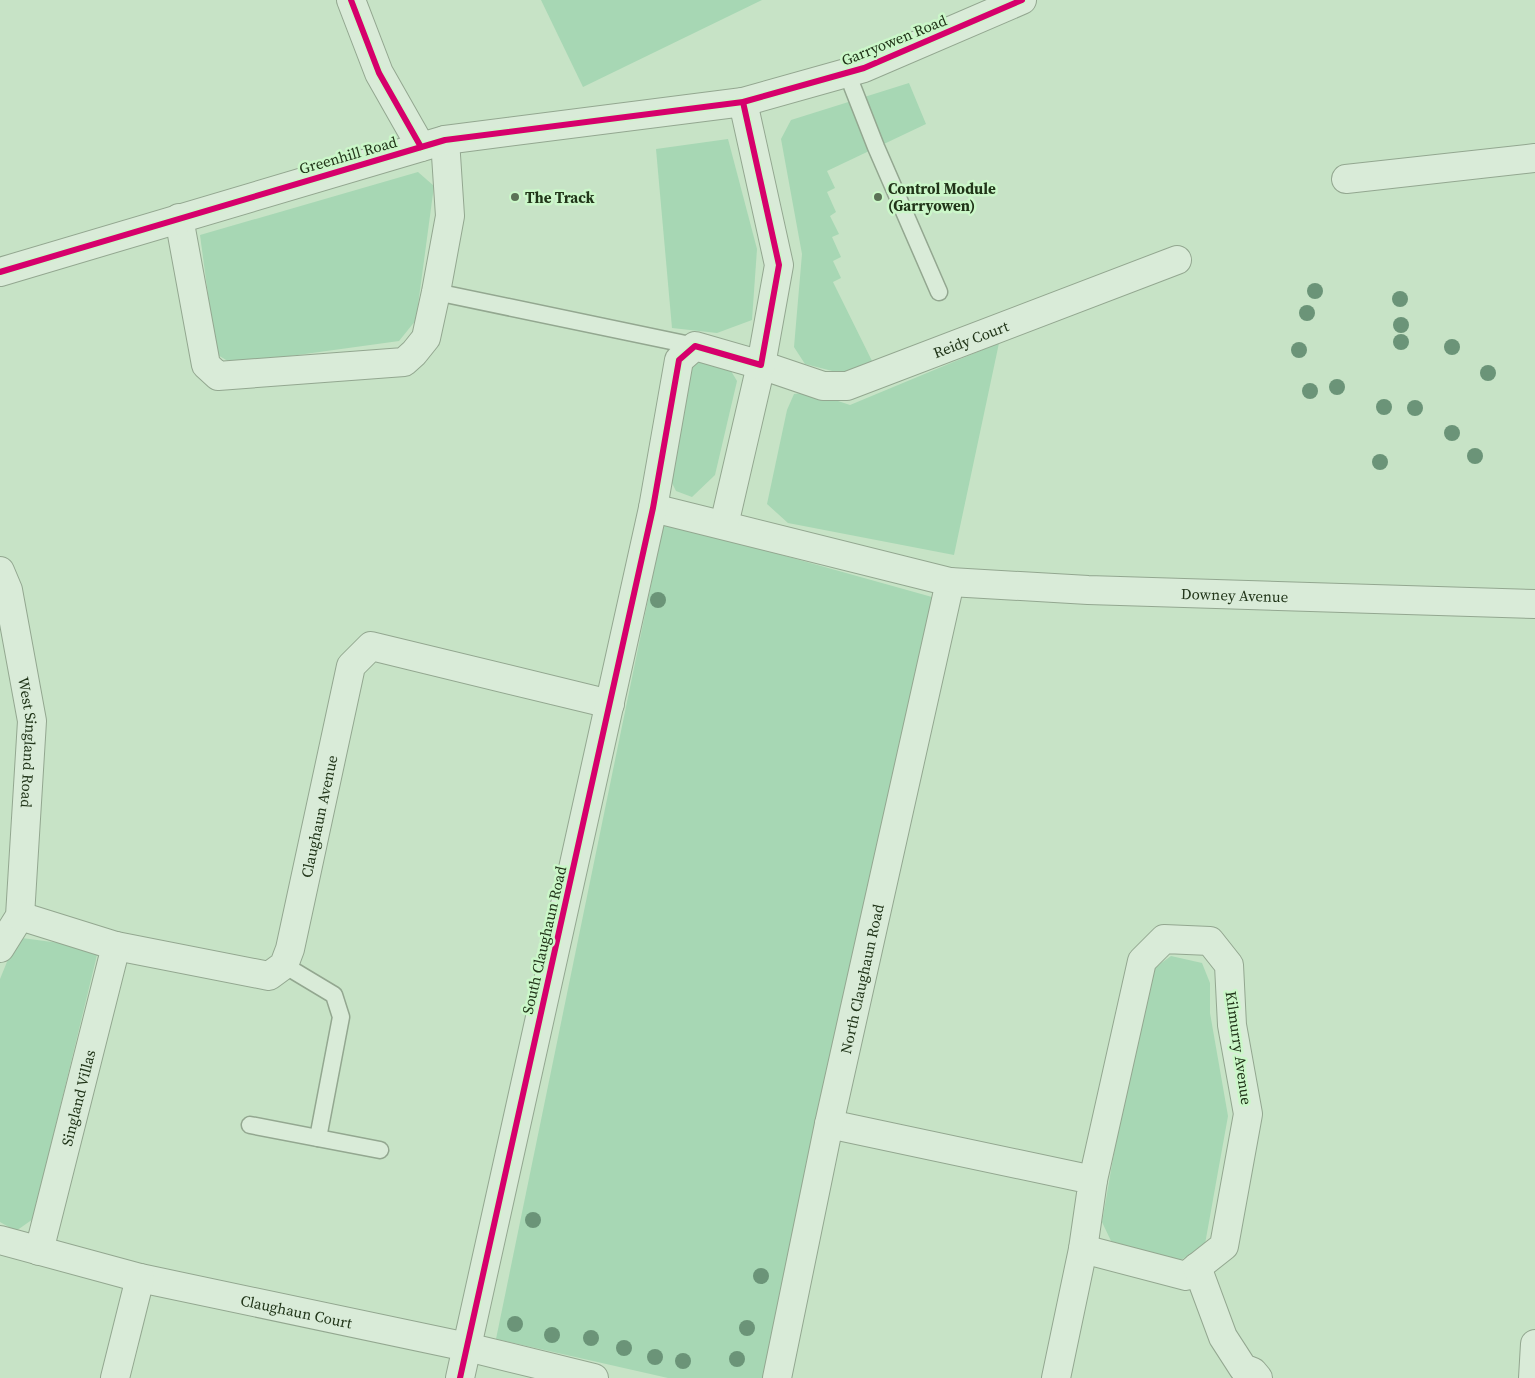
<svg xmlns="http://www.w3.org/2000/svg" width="1535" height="1378" font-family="'Source Serif 4',serif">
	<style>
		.green { fill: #a7d7b4 }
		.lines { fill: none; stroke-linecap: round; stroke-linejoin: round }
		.lane-casing { stroke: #93a790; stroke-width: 19 }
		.street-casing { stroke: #93a790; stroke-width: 30 }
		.lane { stroke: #d9ebd8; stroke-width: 16 }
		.street { stroke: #d9ebd8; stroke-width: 28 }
		.cycleway-casing { stroke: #cbf7c9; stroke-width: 9 }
		.cycleway { stroke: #d6006c; stroke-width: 6 }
		.tree { fill: #6b9478 }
		.poi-dot { fill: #5b7256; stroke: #cbf7c9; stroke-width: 2 }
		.labels { text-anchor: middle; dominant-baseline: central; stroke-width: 5; stroke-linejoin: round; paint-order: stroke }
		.street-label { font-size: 15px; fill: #213519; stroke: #cbf7c9 }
		.poi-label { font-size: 15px; font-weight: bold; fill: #213519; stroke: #cbf7c9; text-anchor: start }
	</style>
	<rect width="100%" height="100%" fill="#c7e3c6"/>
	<!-- green -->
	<g class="green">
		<polygon points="541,0 762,0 583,87"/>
		<polygon points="909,83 926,124 827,171 835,188 827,192 836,212 830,216 839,234 832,237 841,257 833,261 841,278 833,282 873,363 840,373 805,364 794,347 802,254 781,139 791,120"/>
		<polygon points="728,139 757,249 752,320 717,333 672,328 656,149"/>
		<polygon points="418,172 434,186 416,320 399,341 233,364 216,354 200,235"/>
		<polygon points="999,343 954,555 788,523 767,504 787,410 794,394 811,392 850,405"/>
		<polygon points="698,359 728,366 737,381 715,475 692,497 676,491 666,471 686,370"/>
		<polygon points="664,522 932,597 763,1378 668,1378 496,1339"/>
		<polygon points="22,938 82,946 97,955 33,1219 16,1231 0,1222 0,979 11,952"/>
		<polygon points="1171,956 1202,963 1210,983 1210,1013 1228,1116 1205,1244 1181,1260 1112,1243 1102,1222 1145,975"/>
	</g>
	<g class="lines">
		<defs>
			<g id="lane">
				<polyline points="847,73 876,147 939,292"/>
				<polyline points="436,292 695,346"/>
				<polyline points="284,965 334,995 341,1017 318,1138"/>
				<polyline points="250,1125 380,1150"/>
			</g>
			<g id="street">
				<polyline points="351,0 379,73 421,147"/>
				<polyline points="1346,179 1535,158"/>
				<polyline points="179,218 206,365 218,376 404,362 414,353 426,338 436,292 450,216 445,140"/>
				<polyline points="0,272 445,140 743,102 864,68 1022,0"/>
				<path id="s1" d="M 653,508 L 950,582 L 1088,590 L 1535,604"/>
				<path id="s2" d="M 724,525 L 761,365 L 823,386 L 847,386 L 1177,260"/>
				<path id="s3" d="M 0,571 L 8,590 L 32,721 L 20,916 L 0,948"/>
				<path id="s4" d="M 20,916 L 116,946 L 269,976 L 284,965 L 290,949 L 351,666 L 371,646 L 610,704"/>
				<polyline points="829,1124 1093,1180 1083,1249 1056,1378"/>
				<path id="s5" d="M 0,1240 L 140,1278 L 467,1347 L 594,1378"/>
				<polyline points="1083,1249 1186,1276 1224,1246 1248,1114 1232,1025 1229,965 1210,941 1164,939 1142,961 1093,1180"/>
				<path id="s6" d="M 39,1251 L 116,946"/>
				<polyline points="1197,1267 1223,1337 1243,1368 1253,1372 1258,1378"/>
				<polyline points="115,1378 140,1278"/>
				<polyline points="460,1378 653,508 679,360 695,346 761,365 779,265 743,102"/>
				<path id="s7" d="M 777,1378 L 829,1124 L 950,582"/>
				<polyline points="1533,1378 1535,1344"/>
			</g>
		</defs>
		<!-- lane casing -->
		<use href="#lane" class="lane-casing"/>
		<!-- street casing -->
		<use href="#street" class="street-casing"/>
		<!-- lane -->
		<use href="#lane" class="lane"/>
		<!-- street -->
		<use href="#street" class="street"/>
		<defs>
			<g id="cycleway">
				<polyline points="351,0 379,73 421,147"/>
				<polyline points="0,272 445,140 743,102 864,68 1022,0"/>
				<polyline points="460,1378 653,508 679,360 695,346 761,365 779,265 743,102"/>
			</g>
		</defs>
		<!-- cycleway casing -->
		<use href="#cycleway" class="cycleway-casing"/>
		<!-- cycleway -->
		<use href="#cycleway" class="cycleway"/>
	</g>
	<!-- trees -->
	<g class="tree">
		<circle cx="1315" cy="291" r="8"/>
		<circle cx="1400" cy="299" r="8"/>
		<circle cx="1307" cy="313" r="8"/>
		<circle cx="1401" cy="325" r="8"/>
		<circle cx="1401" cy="342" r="8"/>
		<circle cx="1452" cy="347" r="8"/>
		<circle cx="1299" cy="350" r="8"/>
		<circle cx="1488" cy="373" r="8"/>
		<circle cx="1337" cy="387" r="8"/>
		<circle cx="1310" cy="391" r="8"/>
		<circle cx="1384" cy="407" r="8"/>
		<circle cx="1415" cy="408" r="8"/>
		<circle cx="1452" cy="433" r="8"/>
		<circle cx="1475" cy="456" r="8"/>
		<circle cx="1380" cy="462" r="8"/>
		<circle cx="658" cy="600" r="8"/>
		<circle cx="533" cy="1220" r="8"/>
		<circle cx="761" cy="1276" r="8"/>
		<circle cx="515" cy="1324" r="8"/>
		<circle cx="747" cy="1328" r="8"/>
		<circle cx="552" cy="1335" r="8"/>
		<circle cx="591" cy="1338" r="8"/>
		<circle cx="624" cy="1348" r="8"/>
		<circle cx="655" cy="1357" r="8"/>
		<circle cx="737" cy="1359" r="8"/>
		<circle cx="683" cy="1361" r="8"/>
	</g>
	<!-- markers -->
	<g class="poi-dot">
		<circle cx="515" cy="197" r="5"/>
		<circle cx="878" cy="197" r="5"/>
	</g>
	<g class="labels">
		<!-- street labels -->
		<g class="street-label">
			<text transform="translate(894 40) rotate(-22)">Garryowen Road</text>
			<text transform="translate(348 155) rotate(-16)">Greenhill Road</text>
			<text stroke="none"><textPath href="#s2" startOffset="386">Reidy Court</textPath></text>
			<text stroke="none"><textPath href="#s1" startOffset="591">Downey Avenue</textPath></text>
			<text stroke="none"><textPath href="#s3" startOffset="175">West Singland Road</textPath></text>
			<text stroke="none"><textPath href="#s4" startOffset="428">Claughaun Avenue</textPath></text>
			<text transform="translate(544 940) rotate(-77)">South Claughaun Road</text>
			<text stroke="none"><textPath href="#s7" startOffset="408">North Claughaun Road</textPath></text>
			<text transform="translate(1239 1048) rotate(82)">Kilmurry Avenue</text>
			<text stroke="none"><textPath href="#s6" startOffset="158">Singland Villas</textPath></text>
			<text stroke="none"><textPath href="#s5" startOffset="305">Claughaun Court</textPath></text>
		</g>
		<!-- poi labels -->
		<g class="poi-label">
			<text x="888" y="188">Control Module<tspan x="888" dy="17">(Garryowen)</tspan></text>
			<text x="525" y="197">The Track</text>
		</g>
	</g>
</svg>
